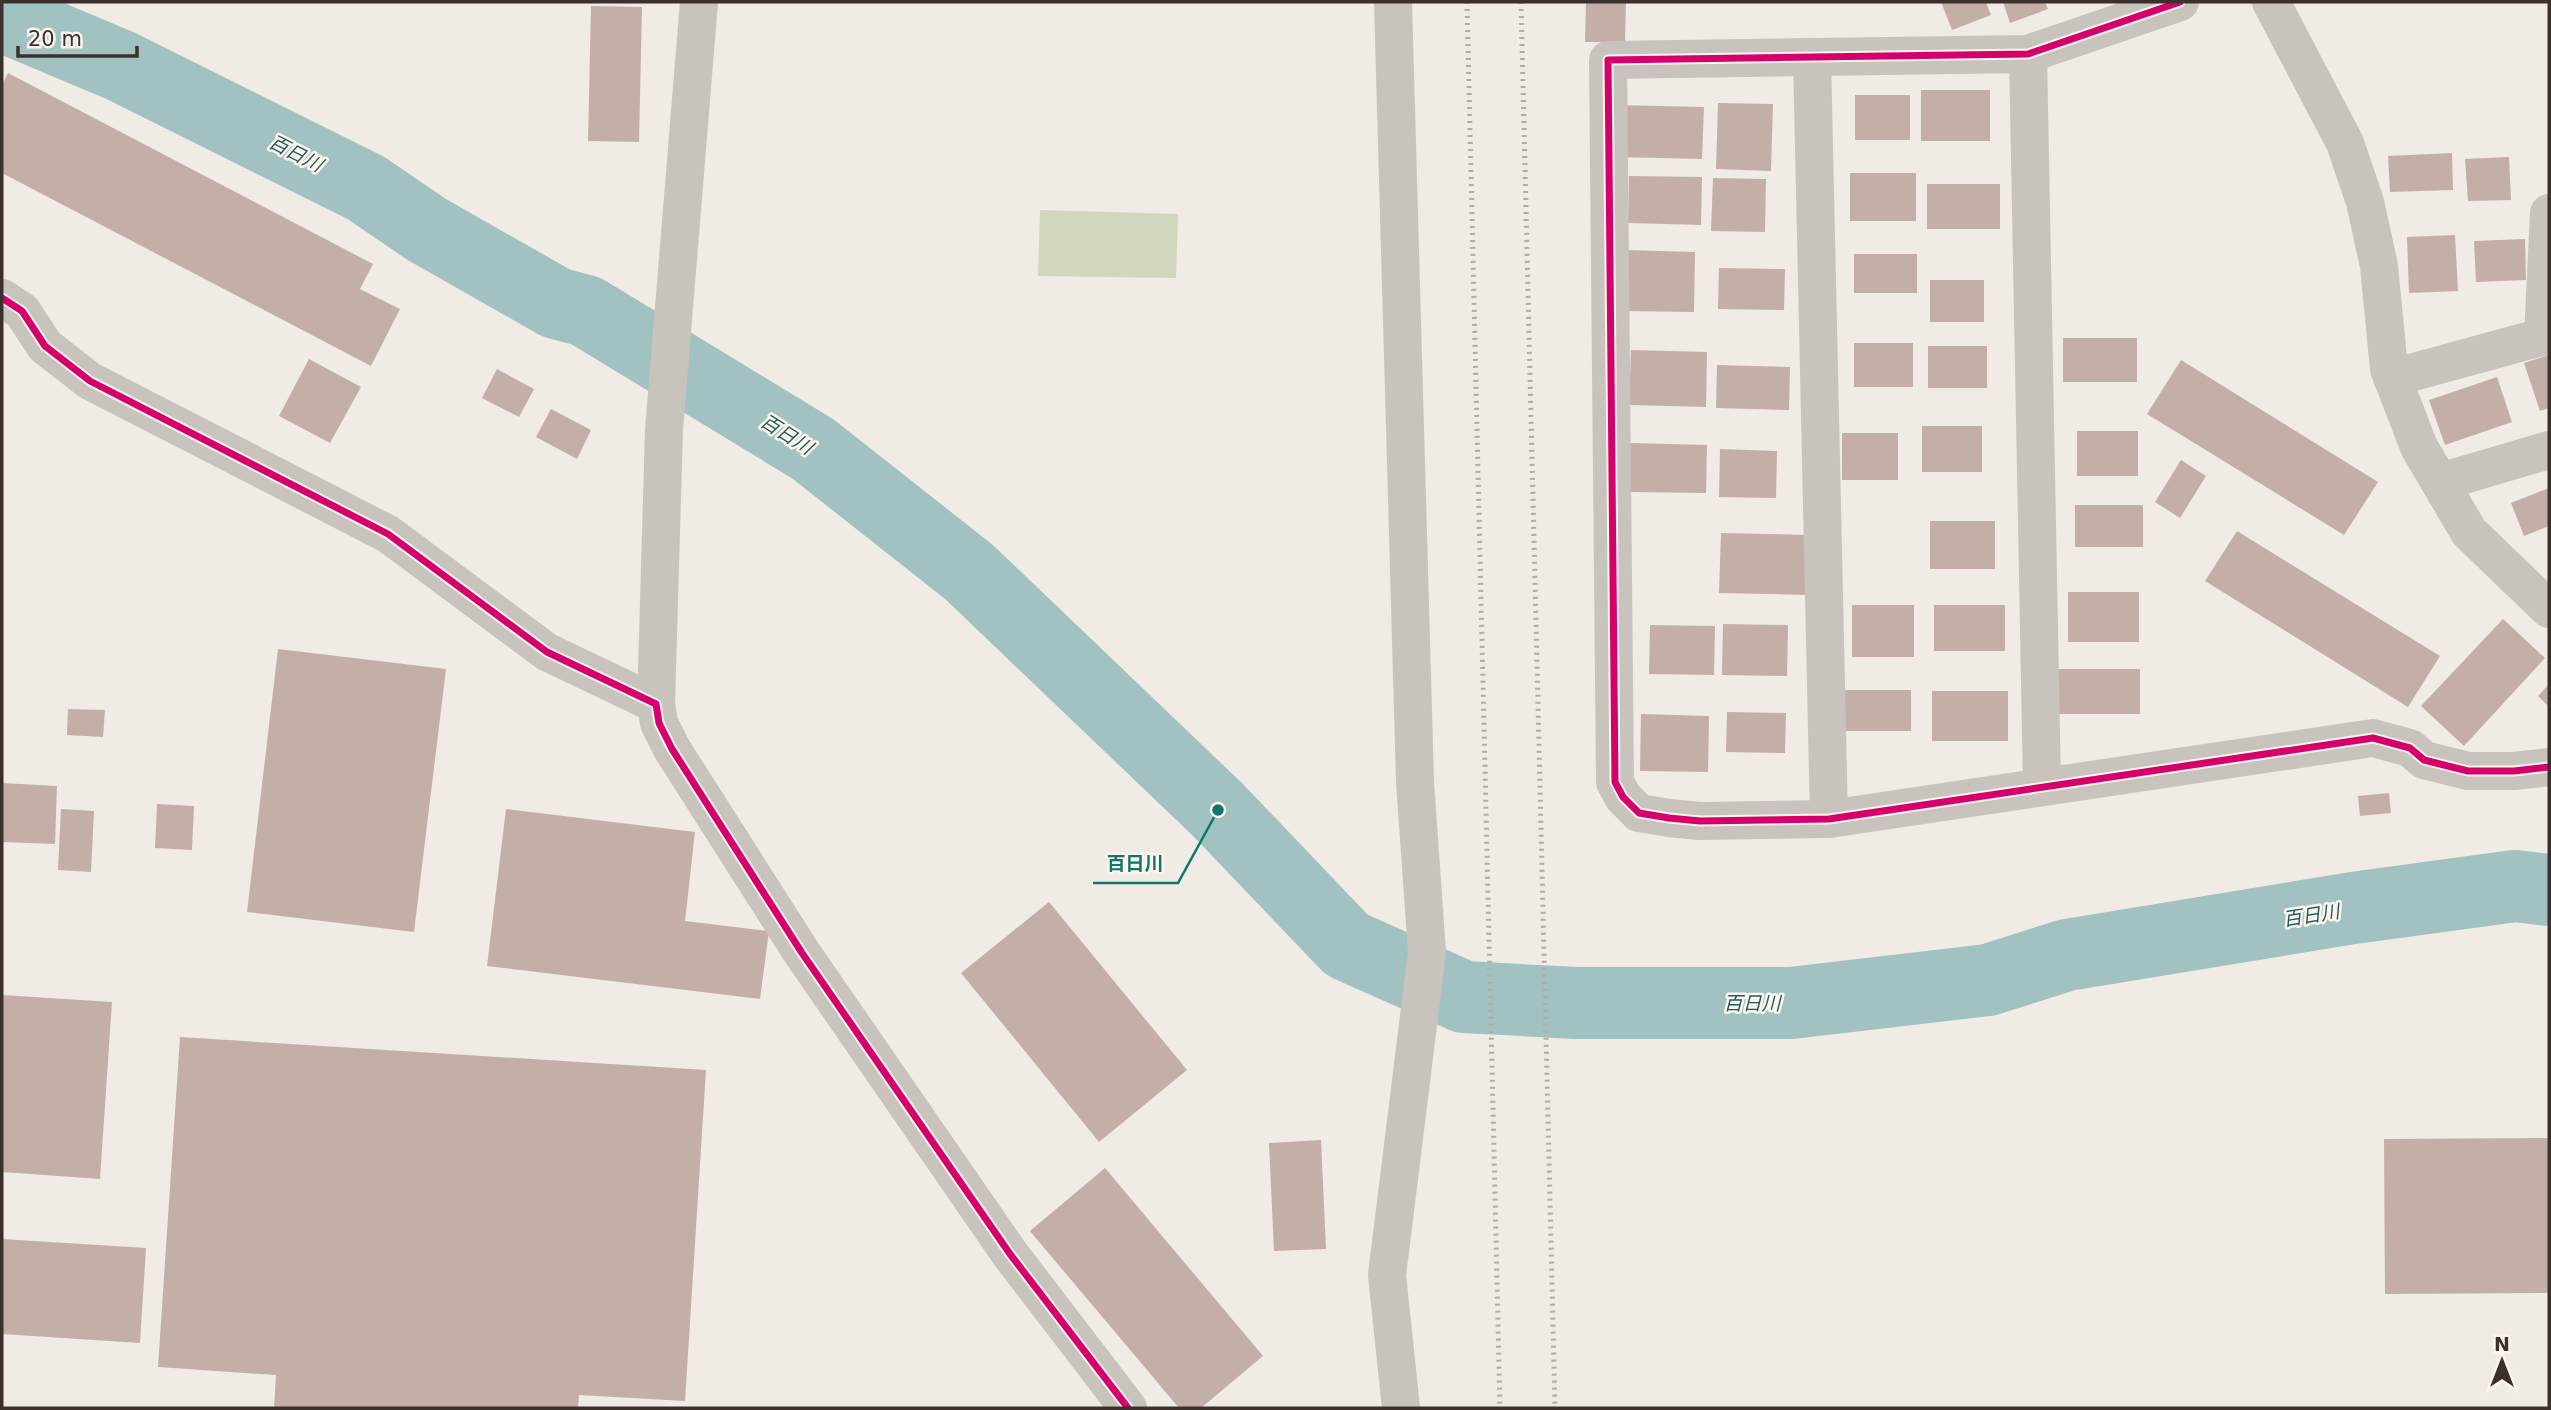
<svg xmlns="http://www.w3.org/2000/svg" width="2551" height="1410" font-family="'DejaVu Sans','Noto Sans JP',sans-serif">
	<style>
		.green { fill: #d1d6bf }
		.lines { fill: none; stroke-linecap: round; stroke-linejoin: round }
		.river { stroke: #a1c2c1; stroke-width: 72 }
		.building { fill: #c3afa7 }
		.minor { stroke: #c9c3be; stroke-width: 38 }
		.rail { stroke: #b1aca8; stroke-width: 5; stroke-dasharray: 2 5; stroke-linecap: butt }
		.cycleway-casing { stroke: #fbf5ee; stroke-width: 11 }
		.cycleway { stroke: #d6006c; stroke-width: 7 }
		.labels { text-anchor: middle; dominant-baseline: central; stroke-width: 5; stroke-linejoin: round; paint-order: stroke }
		.water-label { font-size: 19px; font-style: italic; fill: #1f5a5e; stroke: #fbf5ee }
		.leader { fill: none; stroke: #0f766e; stroke-width: 2.5 }
		.callout-dot { fill: #0f766e; stroke: #fbf5ee; stroke-width: 2.5 }
		.callout-label { font-size: 19px; text-anchor: middle; font-weight: bold; fill: #0f766e; stroke: #fbf5ee; stroke-width: 5; stroke-linejoin: round; paint-order: stroke }
	</style>
	<rect width="100%" height="100%" fill="#f0ebe5"/>
	<!-- green -->
	<polygon class="green" points="1040,210 1178,214 1176,278 1038,276"/>
	<g class="lines">
		<!-- river -->
		<polyline class="river" points="2,16 121,66 366,188 426,229 556,303 586,311 813,449 969,572 1218,810 1347,945 1464,997 1576,1003 1791,1003 1988,980 2067,955 2353,908 2515,886 2549,890"/>
	</g>
	<!-- building -->
	<g class="building">
		<polygon points="1586,2 1626,2 1625,42 1585,42"/>
		<polygon points="1941,2 1986,2 1991,15 1952,30"/>
		<polygon points="2003,2 2045,2 2048,9 2010,23"/>
		<polygon points="591,6 642,7 639,142 588,141"/>
		<polygon points="8,73 373,264 360,289 400,309 371,366 2,173 2,85"/>
		<rect x="1921" y="90" width="69" height="51"/>
		<rect x="1855" y="95" width="55" height="45"/>
		<polygon points="1718,103 1773,104 1771,171 1716,169"/>
		<polygon points="1615,105 1704,107 1702,159 1614,157"/>
		<polygon points="2452,153 2453,190 2390,192 2388,156"/>
		<polygon points="2509,157 2511,200 2468,201 2465,159"/>
		<rect x="1850" y="173" width="66" height="48"/>
		<polygon points="1629,176 1702,177 1701,225 1628,223"/>
		<polygon points="1713,178 1766,179 1765,232 1711,231"/>
		<rect x="1927" y="184" width="73" height="45"/>
		<polygon points="2455,235 2458,291 2409,293 2407,237"/>
		<polygon points="2525,239 2526,280 2476,282 2474,241"/>
		<polygon points="1625,250 1695,252 1694,312 1624,311"/>
		<rect x="1854" y="254" width="63" height="39"/>
		<polygon points="1719,268 1785,269 1784,310 1718,309"/>
		<rect x="1930" y="280" width="54" height="42"/>
		<rect x="2063" y="338" width="74" height="44"/>
		<rect x="1854" y="343" width="59" height="44"/>
		<rect x="1928" y="346" width="59" height="42"/>
		<polygon points="1631,350 1707,352 1706,407 1629,405"/>
		<polygon points="2549,355 2549,408 2540,411 2524,363"/>
		<polygon points="309,359 361,387 330,443 279,416"/>
		<polygon points="2181,360 2378,482 2344,535 2147,414"/>
		<polygon points="1717,365 1790,367 1789,410 1716,408"/>
		<polygon points="497,369 534,389 519,417 482,398"/>
		<polygon points="2497,377 2512,422 2445,445 2429,400"/>
		<polygon points="551,409 591,430 577,459 536,437"/>
		<rect x="1922" y="426" width="60" height="46"/>
		<rect x="2077" y="431" width="61" height="45"/>
		<rect x="1842" y="433" width="56" height="47"/>
		<polygon points="1630,443 1707,445 1706,493 1629,492"/>
		<polygon points="1720,449 1777,451 1776,498 1719,497"/>
		<polygon points="2181,460 2206,476 2180,518 2155,502"/>
		<polygon points="2549,488 2549,526 2524,536 2511,503"/>
		<rect x="2075" y="505" width="68" height="42"/>
		<rect x="1930" y="521" width="65" height="48"/>
		<polygon points="2237,531 2440,656 2408,707 2205,581"/>
		<polygon points="1721,533 1809,535 1808,595 1719,593"/>
		<rect x="2068" y="592" width="71" height="50"/>
		<rect x="1852" y="605" width="62" height="52"/>
		<rect x="1934" y="605" width="71" height="46"/>
		<polygon points="2503,619 2545,658 2464,746 2421,706"/>
		<polygon points="1723,624 1788,625 1787,676 1722,675"/>
		<polygon points="1650,625 1715,626 1714,675 1649,674"/>
		<polygon points="278,649 446,669 414,932 247,912"/>
		<rect x="2055" y="669" width="85" height="45"/>
		<polygon points="2549,684 2549,707 2538,696"/>
		<rect x="1844" y="690" width="67" height="41"/>
		<rect x="1932" y="691" width="76" height="50"/>
		<polygon points="68,709 105,710 103,737 67,735"/>
		<polygon points="1727,712 1786,713 1785,753 1726,752"/>
		<polygon points="1641,714 1709,716 1708,772 1640,771"/>
		<polygon points="2,783 57,786 55,844 2,842"/>
		<polygon points="2389,793 2391,813 2360,816 2358,796"/>
		<polygon points="157,804 194,806 192,850 155,848"/>
		<polygon points="61,809 94,811 91,872 58,870"/>
		<polygon points="506,809 695,832 685,921 769,931 760,999 487,966"/>
		<polygon points="1049,902 1187,1070 1099,1142 961,973"/>
		<polygon points="2,995 112,1002 100,1179 2,1172"/>
		<polygon points="180,1037 706,1070 685,1401 579,1395 578,1408 274,1408 276,1375 158,1367"/>
		<polygon points="2549,1138 2549,1293 2385,1294 2384,1139"/>
		<polygon points="1321,1140 1326,1249 1274,1251 1269,1143"/>
		<polygon points="1105,1168 1263,1356 1201,1408 1179,1408 1030,1231"/>
		<polygon points="2,1239 146,1248 140,1343 2,1334"/>
	</g>
	<g class="lines">
		<!-- minor -->
		<g class="minor">
			<polyline points="1393,2 1415,782 1427,952 1387,1275 1401,1408"/>
			<polyline points="2180,2 2028,54 1608,60 1615,782 1623,797 1639,813 1669,818 1700,821 1829,819 2373,738 2410,748 2424,760 2468,771 2514,771 2549,767"/>
			<polyline points="2271,2 2345,143 2365,202 2379,266 2389,369 2419,447 2469,532 2549,609"/>
			<polyline points="2028,54 2042,785"/>
			<polyline points="1812,57 1829,819"/>
			<polyline points="2,298 22,311 45,346 90,381 388,534 547,652 656,704 659,723 672,749 802,953 1010,1254 1128,1408"/>
			<polyline points="2543,337 2549,213"/>
			<polyline points="2392,378 2549,335"/>
			<polyline points="2440,482 2549,450"/>
			<polyline points="656,704 664,430 699,2"/>
		</g>
		<!-- rail -->
		<g class="rail">
			<polyline points="1467,2 1500,1408"/>
			<polyline points="1521,2 1555,1408"/>
		</g>
		<defs>
			<g id="cycleway">
				<polyline points="2180,2 2028,54 1608,60 1615,782 1623,797 1639,813 1669,818 1700,821 1829,819 2373,738 2410,748 2424,760 2468,771 2514,771 2549,767"/>
				<polyline points="2,298 22,311 45,346 90,381 388,534 547,652 656,704 659,723 672,749 802,953 1010,1254 1128,1408"/>
			</g>
		</defs>
		<!-- cycleway casing -->
		<use href="#cycleway" class="cycleway-casing"/>
		<!-- cycleway -->
		<use href="#cycleway" class="cycleway"/>
	</g>
	<g class="labels">
		<!-- water labels -->
		<g class="water-label">
			<text transform="translate(296 153) rotate(27)">百日川</text>
			<text transform="translate(787 434) rotate(32)">百日川</text>
			<text transform="translate(2311 915) rotate(-9)">百日川</text>
			<text x="1752" y="1003">百日川</text>
		</g>
	</g>
	<!-- callouts -->
	<path class="leader" d="M1218 810L1178 883H1093"/>
	<circle class="callout-dot" cx="1218" cy="810" r="7"/>
	<g class="callout-label">
		<text x="1135" y="870">百日川</text>
	</g>
	<!-- border -->
	<rect width="2551" height="1410" fill="none" stroke="#3b302b" stroke-width="7"/>
	<!-- north arrow -->
	<g transform="translate(2502 1361)" stroke="#fbf5ee" stroke-width="5" paint-order="stroke">
	<path d="M0-5L12 26L0 18L-12 26Z" fill="#3b302b"/>
	<text y="-10" font-size="19" font-weight="bold" text-anchor="middle" fill="#3b302b">N</text>
	</g>
	<!-- scale -->
	<path d="M18 46v10h119v-10" fill="none" stroke="#3b302b" stroke-width="3.5"/>
	<text x="28" y="46" font-size="21" fill="#3b302b" stroke="#fbf5ee" stroke-width="5" paint-order="stroke">20 m</text>
</svg>
